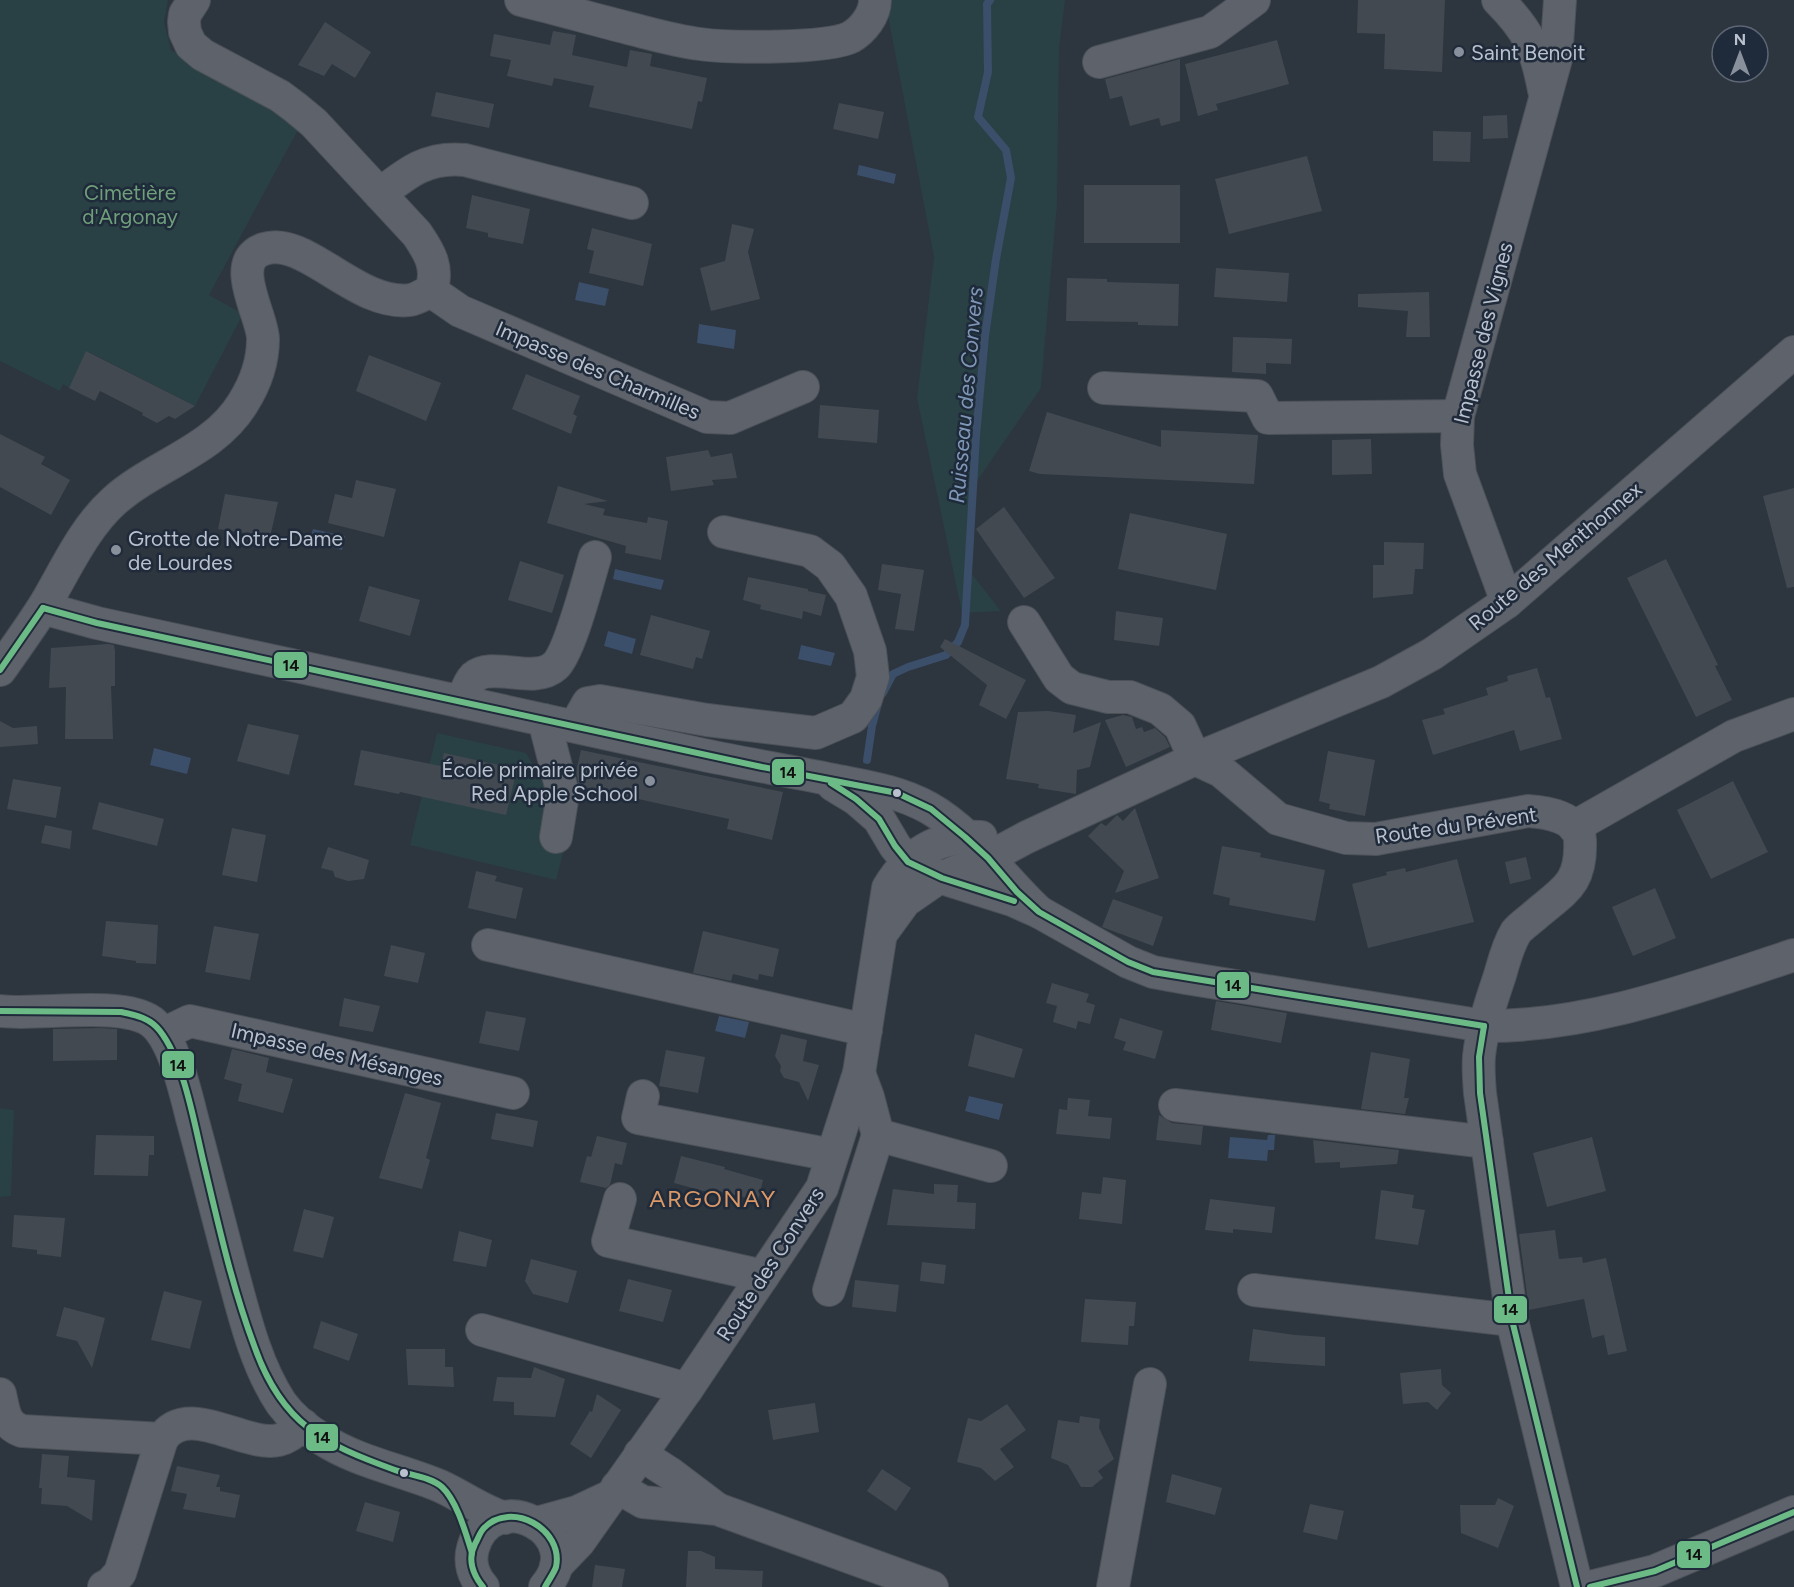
<svg xmlns="http://www.w3.org/2000/svg" width="1794" height="1587" font-family="Figtree,sans-serif">
	<style>
		.green { fill: #294145 }
		.water { fill: #3b4e6a }
		.lines { fill: none; stroke-linecap: round; stroke-linejoin: round }
		.stream { stroke: #3b4e6a; stroke-width: 8 }
		.building { fill: #434951 }
		.minor-casing { stroke: #4c5158; stroke-width: 34 }
		.minor { stroke: #5e636b; stroke-width: 32 }
		.bus-1-casing { stroke: #1f2a3a; stroke-width: 10 }
		.bus-1 { stroke: #6cba86; stroke-width: 6 }
		.poi-dot { fill: #88909c; stroke: #1f2a3a; stroke-width: 2 }
		.bus-dot { fill: #b9c1ce; stroke: #1f2a3a; stroke-width: 2 }
		.labels { text-anchor: middle; dominant-baseline: central; stroke-width: 5; stroke-linejoin: round; paint-order: stroke }
		.poi-label { font-size: 21px; fill: #b9c1ce; stroke: #1f2a3a; text-anchor: start }
		.park-label { font-size: 21px; fill: #6f9f7a; stroke: #1f2a3a }
		.street-label { font-size: 21px; fill: #b9c1ce; stroke: #1f2a3a }
		.water-label { font-size: 22px; font-style: italic; fill: #7f97b6; stroke: #1f2a3a }
		.quarter-label { font-size: 24px; letter-spacing: 1.5px; fill: #db9866; stroke: #1f2a3a }
		.line-badge { stroke: #1f2a3a; stroke-width: 2 }
		.pale-badge-label { font-size: 16px; text-anchor: middle; font-weight: bold; fill: #111 }
	</style>
	<rect width="100%" height="100%" fill="#2d353e"/>
	<!-- green -->
	<g class="green">
		<polygon points="0,0 168,0 164,22 171,50 300,126 209,295 243,314 195,406 87,351 69,388 63,384 60,391 0,361"/>
		<polygon points="885,0 1065,0 1059,49 1057,204 1041,388 975,484 970,527 968,569 1001,611 962,613 917,398 934,257"/>
		<polygon points="437,733 526,753 553,797 567,838 556,880 410,845"/>
		<polygon points="0,1108 14,1110 11,1196 0,1197"/>
	</g>
	<!-- water -->
	<g class="water">
		<polygon points="859,165 896,174 894,184 857,175"/>
		<polygon points="579,282 609,289 605,306 575,300"/>
		<polygon points="699,324 736,330 734,349 697,343"/>
		<polygon points="313,529 345,536 342,550 309,542"/>
		<polygon points="615,569 664,580 661,590 613,579"/>
		<polygon points="608,631 636,639 632,654 604,646"/>
		<polygon points="801,645 835,653 831,666 798,659"/>
		<polygon points="154,748 191,758 187,774 150,765"/>
		<polygon points="719,1016 749,1022 745,1038 715,1031"/>
		<polygon points="969,1096 1003,1104 999,1120 965,1111"/>
		<polygon points="1268,1135 1275,1135 1274,1150 1268,1150 1267,1161 1228,1158 1230,1137 1267,1140"/>
	</g>
	<g class="lines">
		<!-- stream -->
		<g class="stream">
			<polyline points="883,693 893,674 908,667 946,655 958,642 965,625 976,436 985,336 996,259 1011,178 1006,150 978,117 988,72 987,4 990,0"/>
			<polyline points="867,760 872,726 878,704"/>
		</g>
	</g>
	<!-- building -->
	<g class="building">
		<polygon points="1358,0 1445,0 1442,72 1384,69 1385,34 1357,33"/>
		<polygon points="325,22 371,52 355,78 332,64 324,76 298,65"/>
		<polygon points="553,31 576,35 572,55 627,67 630,50 652,54 650,66 707,78 702,102 698,101 692,129 589,107 594,86 554,78 552,86 507,76 511,60 490,56 494,34 550,45"/>
		<polygon points="1277,40 1289,84 1216,104 1218,110 1198,116 1185,64"/>
		<polygon points="1180,59 1180,121 1161,126 1159,118 1130,126 1122,96 1110,99 1105,79"/>
		<polygon points="436,92 494,104 489,128 431,116"/>
		<polygon points="839,103 884,112 878,139 833,129"/>
		<polygon points="1507,115 1508,138 1483,139 1483,116"/>
		<polygon points="1433,131 1471,132 1470,162 1433,161"/>
		<polygon points="1307,156 1322,211 1229,234 1215,179"/>
		<rect x="1084" y="185" width="96" height="58"/>
		<polygon points="472,195 530,209 523,244 488,237 488,233 466,228"/>
		<polygon points="732,224 754,229 748,252 760,299 711,311 700,268 725,261"/>
		<polygon points="592,228 652,244 643,286 589,273 594,251 587,249"/>
		<polygon points="1216,268 1289,273 1287,302 1214,297"/>
		<polygon points="1067,278 1107,279 1107,282 1179,284 1178,326 1138,325 1138,322 1066,321"/>
		<polygon points="1429,292 1430,337 1406,337 1408,311 1358,307 1358,294"/>
		<polygon points="1233,337 1292,339 1291,364 1266,363 1266,374 1232,372"/>
		<polygon points="86,351 195,406 175,419 169,416 157,423 142,415 143,413 100,391 95,401 69,388"/>
		<polygon points="369,355 441,383 426,421 356,391"/>
		<polygon points="526,374 580,396 573,414 577,416 571,434 512,409"/>
		<polygon points="820,405 879,410 877,443 818,438"/>
		<polygon points="1047,412 1161,447 1161,430 1258,435 1254,484 1040,474 1029,471"/>
		<polygon points="0,434 45,457 41,464 70,480 51,515 0,487"/>
		<polygon points="1371,439 1372,474 1332,475 1332,440"/>
		<polygon points="708,450 711,457 732,453 737,478 712,480 714,485 671,491 666,457"/>
		<polygon points="356,480 396,489 384,537 328,523 335,494 352,498"/>
		<polygon points="558,486 608,501 584,504 605,509 603,515 647,523 648,517 668,521 661,560 625,553 626,546 547,523"/>
		<polygon points="1794,488 1794,587 1787,588 1763,496"/>
		<polygon points="225,494 278,502 270,537 218,529"/>
		<polygon points="1004,507 1055,578 1024,598 976,529"/>
		<polygon points="1130,513 1227,534 1216,590 1118,569"/>
		<polygon points="1384,542 1424,543 1423,569 1415,569 1413,594 1373,598 1373,565 1384,565"/>
		<polygon points="1666,559 1718,665 1715,666 1732,700 1696,717 1627,578"/>
		<polygon points="520,561 564,575 552,613 508,600"/>
		<polygon points="882,564 924,570 914,631 895,629 901,594 878,590"/>
		<polygon points="748,577 808,589 808,591 826,595 821,616 803,611 802,619 760,609 761,605 743,600"/>
		<polygon points="369,586 420,600 410,636 359,621"/>
		<polygon points="1116,611 1163,618 1159,646 1114,640"/>
		<polygon points="651,615 710,631 702,659 696,657 693,669 640,655"/>
		<polygon points="945,639 1026,680 1006,719 979,705 987,685 940,647"/>
		<polygon points="108,644 114,645 115,651 115,686 111,686 113,739 65,739 66,687 49,688 51,648"/>
		<polygon points="1537,668 1546,698 1550,697 1562,739 1520,751 1514,730 1433,755 1422,720 1445,714 1443,709 1488,695 1486,688 1508,681 1507,676"/>
		<polygon points="1048,711 1076,715 1073,733 1101,722 1090,767 1077,770 1076,794 1038,788 1039,784 1006,779 1018,712"/>
		<polygon points="1123,715 1132,717 1136,729 1142,727 1144,732 1155,728 1165,737 1170,747 1126,767 1105,720"/>
		<polygon points="0,721 13,728 37,726 38,744 0,747"/>
		<polygon points="248,724 299,735 289,775 237,761"/>
		<polygon points="361,750 441,766 444,753 517,769 506,815 400,792 399,794 354,785"/>
		<polygon points="581,750 783,792 772,840 727,829 729,819 579,786 576,772"/>
		<polygon points="1328,751 1375,760 1365,816 1329,809 1330,804 1319,801"/>
		<polygon points="13,779 61,787 56,818 7,809"/>
		<polygon points="1733,781 1768,852 1711,879 1677,810"/>
		<polygon points="99,802 164,819 157,846 92,829"/>
		<polygon points="1135,808 1159,878 1115,893 1124,871 1088,836 1101,823 1106,826 1117,815 1123,821"/>
		<polygon points="45,825 72,831 70,849 41,843"/>
		<polygon points="232,828 266,835 257,882 222,875"/>
		<polygon points="1222,846 1261,853 1260,857 1325,870 1315,921 1229,905 1230,898 1213,894"/>
		<polygon points="328,847 369,860 364,879 348,881 335,877 333,871 321,868"/>
		<polygon points="1526,857 1531,879 1510,884 1505,862"/>
		<polygon points="1457,859 1474,922 1368,948 1352,884 1387,875 1386,872 1405,868 1406,872"/>
		<polygon points="476,871 497,876 495,881 523,888 516,919 468,908"/>
		<polygon points="1655,888 1676,938 1633,956 1612,907"/>
		<polygon points="1113,899 1163,917 1153,946 1102,927"/>
		<polygon points="106,921 158,925 156,964 136,963 136,961 102,956"/>
		<polygon points="214,926 259,934 250,980 205,972"/>
		<polygon points="703,931 779,949 773,977 759,974 758,980 733,974 731,981 693,973"/>
		<polygon points="391,945 425,953 418,983 384,976"/>
		<polygon points="1052,983 1089,994 1086,1002 1095,1005 1090,1024 1078,1021 1076,1029 1053,1022 1057,1006 1046,1003"/>
		<polygon points="344,998 380,1006 373,1032 339,1026"/>
		<polygon points="1216,1001 1287,1013 1281,1043 1211,1030"/>
		<polygon points="486,1011 526,1018 519,1051 479,1043"/>
		<polygon points="1120,1018 1163,1031 1155,1059 1123,1050 1126,1042 1114,1038"/>
		<polygon points="100,1028 117,1029 117,1060 53,1061 53,1029"/>
		<polygon points="781,1034 807,1040 803,1061 819,1065 808,1101 799,1082 784,1078 780,1071 781,1066 775,1056"/>
		<polygon points="975,1034 1023,1049 1014,1078 968,1066"/>
		<polygon points="232,1049 269,1058 266,1072 293,1079 283,1113 238,1101 242,1084 224,1079"/>
		<polygon points="666,1050 705,1057 698,1093 659,1086"/>
		<polygon points="1371,1052 1410,1059 1404,1098 1409,1098 1405,1114 1361,1109"/>
		<polygon points="405,1093 441,1103 426,1158 430,1160 422,1189 379,1178"/>
		<polygon points="1068,1098 1090,1100 1088,1116 1112,1118 1110,1139 1056,1134 1059,1109 1067,1110"/>
		<polygon points="496,1113 538,1121 533,1147 491,1139"/>
		<polygon points="1159,1115 1172,1123 1203,1126 1201,1145 1156,1140"/>
		<polygon points="96,1135 154,1136 154,1155 149,1155 148,1176 94,1175"/>
		<polygon points="597,1136 627,1143 622,1165 615,1163 610,1185 606,1188 580,1182 587,1156 591,1157"/>
		<polygon points="1592,1137 1606,1191 1547,1207 1533,1153"/>
		<polygon points="1313,1140 1399,1150 1397,1164 1340,1168 1340,1162 1315,1163"/>
		<polygon points="681,1156 725,1167 724,1169 763,1180 758,1201 719,1191 718,1195 674,1183"/>
		<polygon points="1103,1177 1126,1180 1122,1224 1079,1219 1082,1192 1101,1194"/>
		<polygon points="934,1184 958,1185 957,1202 976,1203 975,1229 887,1225 893,1189 934,1194"/>
		<polygon points="1381,1190 1414,1195 1412,1208 1425,1210 1418,1245 1375,1239"/>
		<polygon points="1210,1199 1275,1207 1272,1233 1233,1229 1233,1233 1205,1230"/>
		<polygon points="304,1209 334,1217 323,1258 293,1251"/>
		<polygon points="14,1215 65,1218 61,1257 37,1254 37,1250 12,1247"/>
		<polygon points="1555,1230 1559,1259 1582,1257 1583,1263 1606,1258 1627,1351 1608,1355 1604,1335 1592,1338 1584,1299 1529,1310 1519,1234"/>
		<polygon points="459,1231 492,1240 486,1267 453,1261"/>
		<polygon points="531,1259 577,1271 568,1303 533,1294 525,1281"/>
		<polygon points="922,1262 946,1265 944,1284 920,1281"/>
		<polygon points="628,1279 672,1290 663,1322 619,1311"/>
		<polygon points="855,1280 899,1285 896,1312 852,1307"/>
		<polygon points="164,1291 202,1301 190,1349 151,1340"/>
		<polygon points="1085,1299 1136,1302 1134,1326 1129,1326 1128,1345 1081,1342"/>
		<polygon points="64,1307 105,1318 92,1368 77,1341 56,1336"/>
		<polygon points="321,1321 358,1334 349,1361 313,1348"/>
		<polygon points="1253,1329 1295,1335 1325,1337 1325,1366 1249,1361"/>
		<polygon points="406,1349 445,1349 445,1367 453,1367 454,1387 408,1385"/>
		<polygon points="534,1367 565,1379 555,1417 514,1415 514,1402 493,1401 497,1377 531,1378"/>
		<polygon points="1441,1369 1442,1385 1451,1393 1437,1410 1428,1402 1403,1404 1400,1373"/>
		<polygon points="597,1394 621,1410 591,1458 570,1444 590,1411 592,1412"/>
		<polygon points="815,1403 819,1432 773,1440 768,1410"/>
		<polygon points="1007,1404 1026,1430 1000,1449 1014,1467 995,1481 981,1468 957,1462 968,1418 981,1421"/>
		<polygon points="1080,1416 1100,1419 1099,1428 1114,1459 1098,1471 1103,1478 1092,1487 1081,1487 1068,1465 1051,1458 1058,1420 1079,1423"/>
		<polygon points="42,1454 69,1456 67,1477 95,1480 92,1521 67,1506 41,1504 42,1488 39,1488"/>
		<polygon points="177,1466 220,1475 216,1487 220,1487 220,1491 240,1495 235,1518 183,1509 187,1494 171,1491"/>
		<polygon points="882,1469 911,1488 896,1511 867,1491"/>
		<polygon points="1172,1474 1222,1488 1215,1515 1166,1502"/>
		<polygon points="1498,1498 1514,1506 1498,1548 1461,1533 1460,1505 1495,1505"/>
		<polygon points="365,1502 400,1512 393,1542 356,1531"/>
		<polygon points="1310,1504 1344,1511 1337,1540 1303,1532"/>
		<polygon points="688,1551 701,1551 715,1557 715,1569 763,1571 762,1587 686,1587"/>
		<polygon points="595,1565 625,1569 622,1587 592,1587"/>
	</g>
	<g class="lines">
		<defs>
			<g id="minor">
				<path d="M 521,0 C 557,9 593,19 628,28 C 652,34 676,41 700,44 C 728,48 828,49 851,37 C 863,30 875,15 875,0"/>
				<path d="M 1498,0 C 1529,31 1536,48 1544,90"/>
				<polyline points="1099,62 1210,32 1254,0"/>
				<path d="M 380,194 C 408,172 428,156 465,160 L 632,203"/>
				<polyline points="431,291 460,311 707,417 730,418 803,387"/>
				<polyline points="1104,388 1257,396 1268,418 1458,416"/>
				<polyline points="1507,602 1460,474 1457,445 1458,416 1556,59 1560,0"/>
				<path d="M 43,608 L 97,623 C 299,667 502,710 704,755 C 747,764 790,771 833,780 C 868,787 898,791 929,808 C 973,833 1003,879 1039,912"/>
				<path d="M 1024,622 L 1059,678 L 1072,688 L 1108,697 L 1130,697 L 1160,709 L 1180,726 L 1195,759 L 1221,771 L 1278,819 L 1346,838 L 1376,839 L 1528,811 C 1545,812 1579,817 1580,840 C 1582,885 1564,890 1533,917 C 1527,922 1520,927 1516,932 C 1508,945 1504,961 1500,975 C 1491,1002 1482,1028 1479,1056 C 1478,1068 1479,1081 1480,1093 L 1512,1320 L 1577,1587"/>
				<path d="M 0,670 C 15,649 30,628 44,606 C 65,571 83,529 114,501 C 154,465 214,451 243,403 C 255,384 263,362 263,339 C 263,316 227,261 264,249 C 305,235 357,307 410,300 C 417,299 424,294 431,291 C 439,268 430,253 417,234 L 314,123 L 296,108 L 280,96 L 203,55 L 191,45 L 185,32 L 184,22 L 185,14 L 194,0"/>
				<path d="M 462,702 C 465,694 468,683 474,677 C 492,661 534,685 555,666 C 570,652 588,580 595,557"/>
				<polyline points="544,720 563,794 556,837"/>
				<polyline points="575,726 588,703 600,701 707,720 816,733 853,717 866,699 873,677 870,651 851,596 830,566 810,551 724,532"/>
				<path d="M 833,785 L 856,799 L 879,819 L 895,846 L 908,862 L 942,878 L 1012,900 L 1039,912 L 1128,962 L 1153,972 L 1186,978 L 1484,1026 C 1591,1027 1693,988 1794,955"/>
				<polyline points="1574,827 1734,736 1794,714"/>
				<polyline points="881,934 905,901 934,881 988,858 1027,837 1195,759 1381,682 1432,654 1507,602 1794,352"/>
				<polyline points="488,945 866,1030"/>
				<path d="M 0,1011 C 39,1016 122,1000 152,1022 C 174,1039 185,1091 192,1118 C 205,1166 217,1214 230,1263 C 243,1310 254,1362 281,1403 C 292,1418 307,1430 322,1439 C 357,1462 402,1470 440,1486 C 462,1496 482,1511 505,1518"/>
				<polyline points="163,1034 190,1021 513,1093"/>
				<polyline points="859,1073 868,1097 878,1135 991,1166"/>
				<polyline points="643,1096 638,1118 832,1155"/>
				<polyline points="1175,1105 1487,1142"/>
				<polyline points="620,1199 608,1241 763,1276"/>
				<polyline points="829,1290 878,1135"/>
				<polyline points="1254,1290 1512,1320"/>
				<polyline points="482,1330 687,1389"/>
				<path d="M 0,1394 C 4,1411 4,1425 22,1431 L 162,1439"/>
				<polyline points="640,1454 671,1474 716,1508"/>
				<polyline points="617,1487 643,1502 717,1509 932,1587"/>
				<polyline points="537,1523 577,1512 609,1497"/>
				<path d="M 556,1566 L 579,1542 L 687,1389 L 822,1188 L 859,1073 L 888,888 C 909,853 939,835 981,837"/>
				<path d="M 104,1587 L 110,1584 L 120,1573 L 162,1439 C 187,1400 244,1448 279,1440 C 288,1438 295,1431 303,1425"/>
				<path d="M 483,1587 C 473,1576 469,1562 473,1548 C 492,1481 591,1533 545,1587"/>
				<polyline points="1113,1587 1150,1384"/>
				<polyline points="1590,1587 1655,1571 1794,1512"/>
			</g>
		</defs>
		<!-- minor casing -->
		<use href="#minor" class="minor-casing"/>
		<!-- minor -->
		<use href="#minor" class="minor"/>
		<defs>
			<g id="bus-1">
				<polyline points="43,608 97,623 762,767 897,793 931,809 965,837 988,858 1017,892 1039,912 1128,962 1153,972 1484,1026"/>
				<polyline points="0,670 43,608"/>
				<polyline points="831,783 856,799 879,819 895,846 908,862 942,878 1014,901"/>
				<path d="M 0,1011 L 121,1012 C 136,1015 150,1018 160,1031 C 184,1062 194,1122 203,1160 C 218,1223 232,1287 255,1348 C 282,1424 323,1444 395,1470 C 409,1475 431,1477 442,1487 C 457,1501 466,1534 472,1553"/>
				<polyline points="1484,1026 1479,1057 1480,1093 1512,1320 1577,1587"/>
				<path d="M 483,1587 C 473,1575 467,1559 475,1544 C 478,1539 480,1532 484,1528 C 511,1500 564,1529 556,1567 C 554,1573 548,1581 545,1587"/>
				<polyline points="1590,1587 1655,1571 1794,1512"/>
			</g>
		</defs>
		<!-- bus-1 casing -->
		<use href="#bus-1" class="bus-1-casing"/>
		<!-- bus-1 -->
		<use href="#bus-1" class="bus-1"/>
	</g>
	<!-- markers -->
	<g class="poi-dot">
		<circle cx="1459" cy="52" r="6"/>
		<circle cx="116" cy="550" r="6"/>
		<circle cx="650" cy="781" r="6"/>
	</g>
	<g class="bus-dot">
		<circle cx="897" cy="793" r="5"/>
		<circle cx="404" cy="1473" r="5"/>
	</g>
	<g class="labels">
		<!-- poi labels -->
		<g class="poi-label">
			<text x="1471" y="52">Saint Benoit</text>
			<text x="128" y="538">Grotte de Notre-Dame<tspan x="128" dy="24">de Lourdes</tspan></text>
			<text x="638" y="769" text-anchor="end">École primaire privée<tspan x="638" dy="24">Red Apple School</tspan></text>
		</g>
		<!-- park labels -->
		<g class="park-label">
			<text x="130" y="192">Cimetière<tspan x="130" dy="24">d'Argonay</tspan></text>
		</g>
		<!-- street labels -->
		<g class="street-label">
			<text transform="translate(1483 333) rotate(-76)">Impasse des Vignes</text>
			<text transform="translate(598 370) rotate(23)">Impasse des Charmilles</text>
			<text transform="translate(1555 556) rotate(-40)">Route des Menthonnex</text>
			<text transform="translate(1456 825) rotate(-8)">Route du Prévent</text>
			<text transform="translate(337 1054) rotate(13)">Impasse des Mésanges</text>
			<text transform="translate(770 1264) rotate(-57)">Route des Convers</text>
		</g>
		<!-- water labels -->
		<g class="water-label">
			<text transform="translate(966 395) rotate(-85)">Ruisseau des Convers</text>
		</g>
		<!-- quarter labels -->
		<g class="quarter-label">
			<text x="713" y="1198">ARGONAY</text>
		</g>
	</g>
	<g class="line-badge">
		<rect x="273" y="651" width="35" height="28" rx="6" fill="#6cba86"/>
		<rect x="771" y="758" width="34" height="28" rx="6" fill="#6cba86"/>
		<rect x="1216" y="971" width="34" height="28" rx="6" fill="#6cba86"/>
		<rect x="161" y="1050" width="34" height="29" rx="6" fill="#6cba86"/>
		<rect x="1493" y="1295" width="35" height="29" rx="6" fill="#6cba86"/>
		<rect x="305" y="1423" width="34" height="29" rx="6" fill="#6cba86"/>
		<rect x="1676" y="1540" width="35" height="29" rx="6" fill="#6cba86"/>
	</g>
	<g class="pale-badge-label">
		<text x="291" y="671">14</text>
		<text x="788" y="778">14</text>
		<text x="1233" y="991">14</text>
		<text x="178" y="1071">14</text>
		<text x="1510" y="1315">14</text>
		<text x="322" y="1443">14</text>
		<text x="1694" y="1560">14</text>
	</g>
	<!-- north arrow -->
	<g transform="translate(1740 54)"><circle r="28" fill="#1f2a3a" stroke="#5d6675" stroke-width="1.5"/>
	<path d="M0-4.5L10 22L0 15L-10 22Z" fill="#88909c"/>
	<text y="-9" font-size="16" font-weight="bold" text-anchor="middle" fill="#b9c1ce">N</text>
	</g>
</svg>
